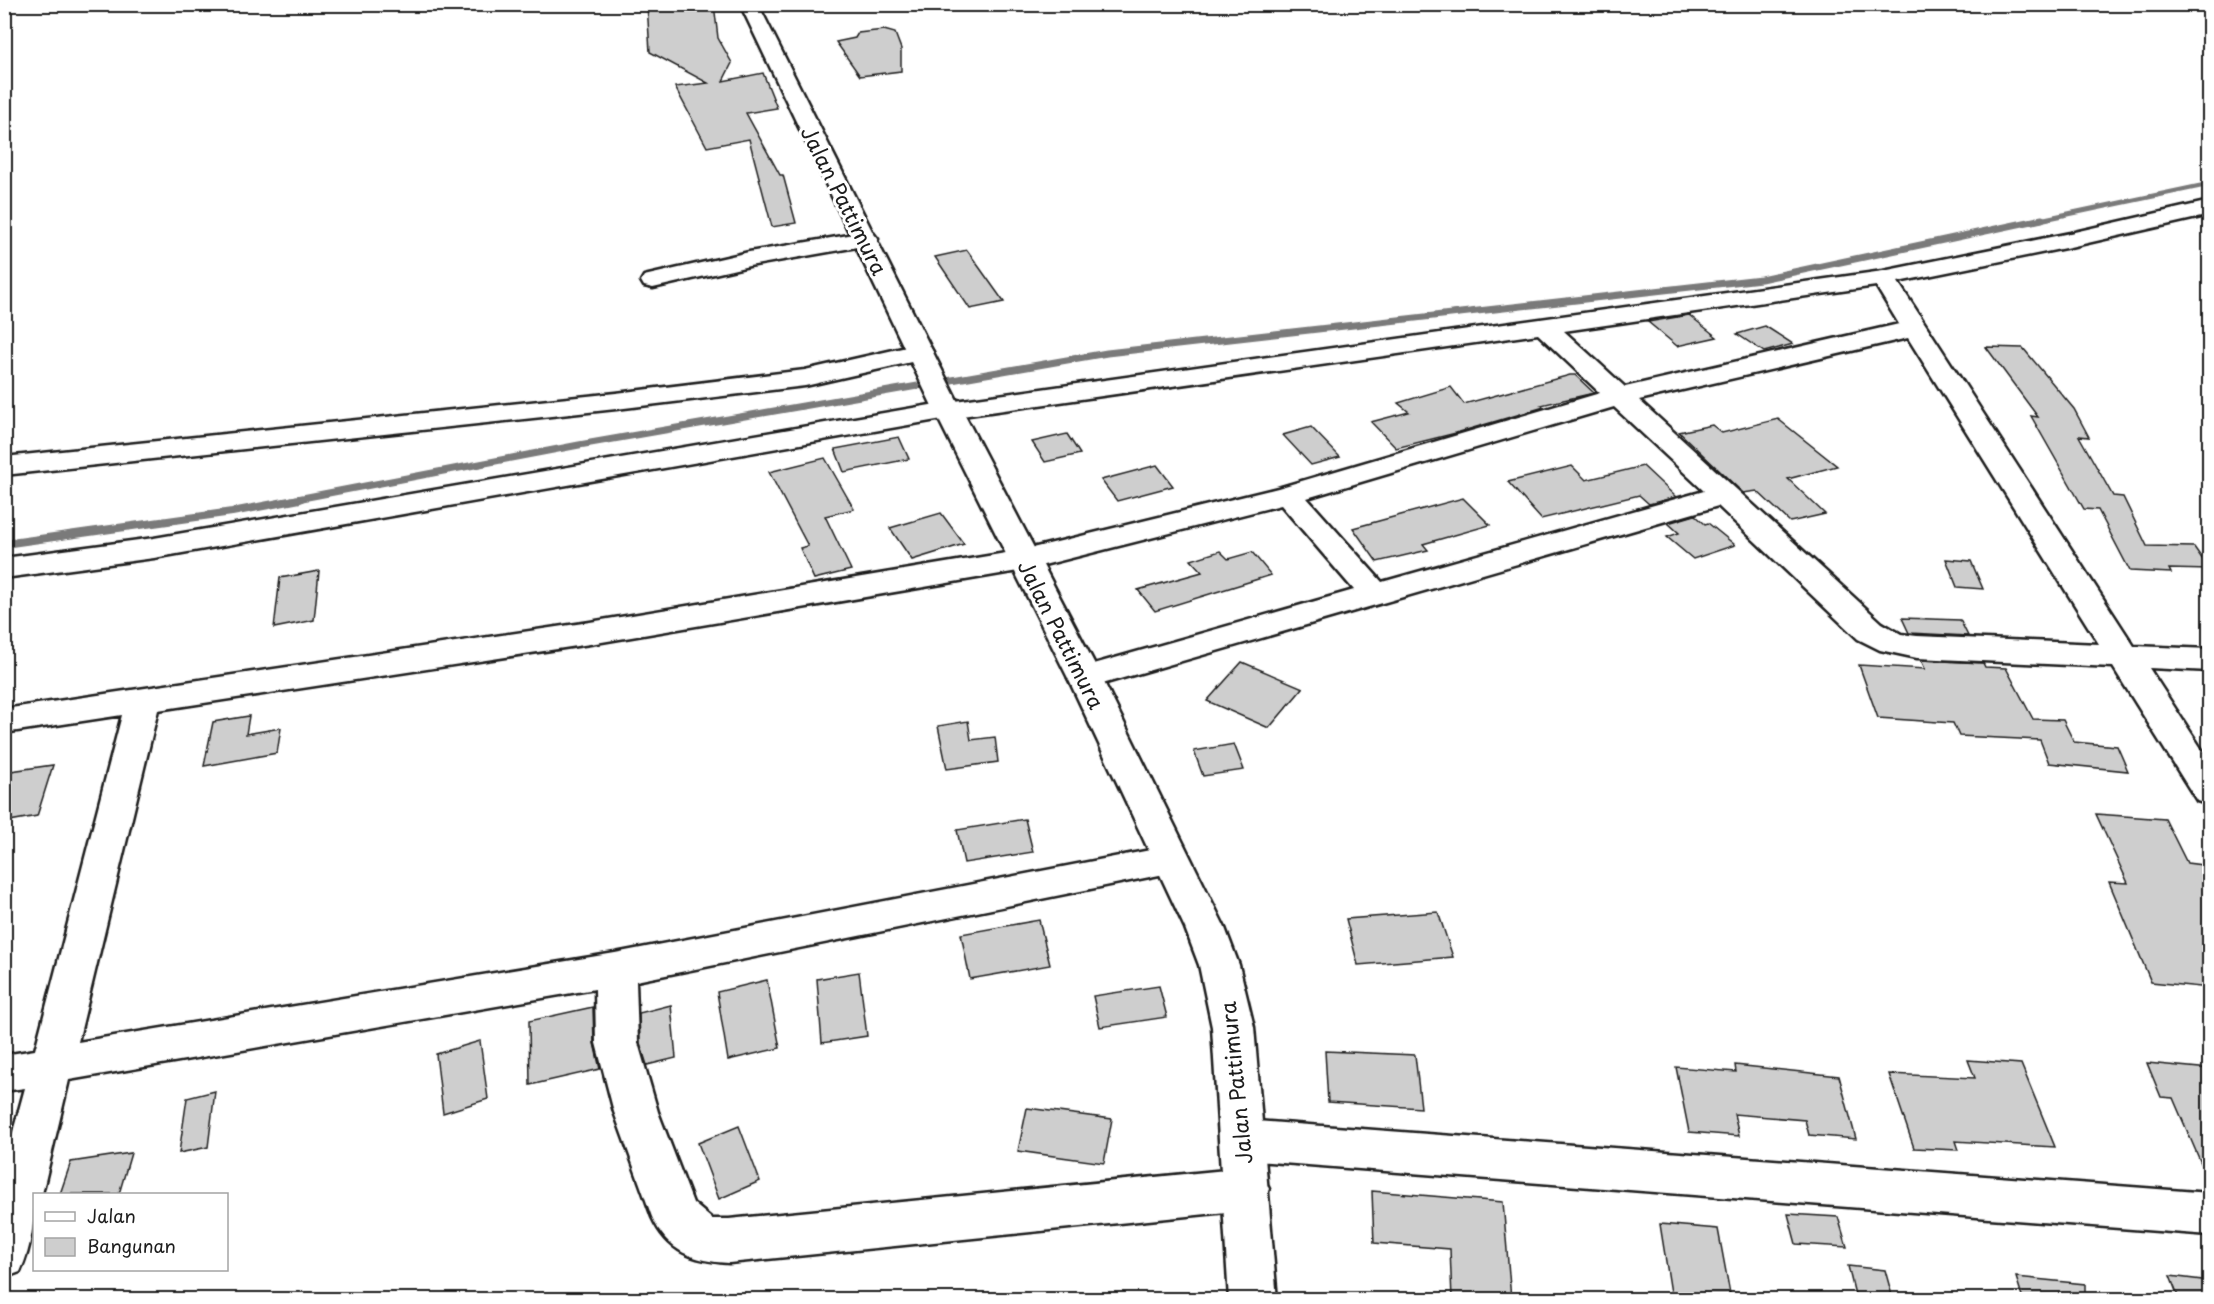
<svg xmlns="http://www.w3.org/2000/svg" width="2214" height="1304" font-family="'Playpen Sans',sans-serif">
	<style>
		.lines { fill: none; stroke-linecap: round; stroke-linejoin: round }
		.stream-far2 { stroke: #7a7a7a; stroke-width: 5 }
		.stream-far1 { stroke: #7a7a7a; stroke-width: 7 }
		.stream { stroke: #7a7a7a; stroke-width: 8 }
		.building { fill: #cecece; stroke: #1c1c1c; stroke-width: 1.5 }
		.minor-casing { stroke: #1c1c1c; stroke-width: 5 }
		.major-casing { stroke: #1c1c1c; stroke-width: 5 }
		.minor { fill: #fff; fill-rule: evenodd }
		.major { fill: #fff; fill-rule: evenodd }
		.labels { text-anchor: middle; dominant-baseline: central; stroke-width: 6; stroke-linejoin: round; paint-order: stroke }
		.street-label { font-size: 21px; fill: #1c1c1c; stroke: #fff }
	</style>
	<rect width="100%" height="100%" fill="#fff"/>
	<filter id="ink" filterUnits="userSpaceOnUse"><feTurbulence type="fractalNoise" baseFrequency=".0167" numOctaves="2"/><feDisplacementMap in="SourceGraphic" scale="12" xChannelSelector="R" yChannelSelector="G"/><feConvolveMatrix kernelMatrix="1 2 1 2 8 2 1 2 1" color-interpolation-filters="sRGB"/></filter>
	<g filter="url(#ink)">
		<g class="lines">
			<!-- stream-far2 -->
			<polyline class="stream-far2" points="2035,221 2210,184"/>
			<!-- stream-far1 -->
			<polyline class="stream-far1" points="292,500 579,445 1107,353 1761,279 2042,219"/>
			<!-- stream -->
			<polyline class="stream" points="4,544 232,512 300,499"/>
		</g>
		<!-- building -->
		<g class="building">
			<polygon points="647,4 680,4 681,8 714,4 718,38 732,63 723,81 763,73 777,108 746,113 780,175 783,175 796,223 772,227 749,139 707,147 675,87 708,83 650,52"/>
			<polygon points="884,30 895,33 901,49 901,71 860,76 836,42 855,38 858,33"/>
			<polygon points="967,250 994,288 1004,302 970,309 935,257"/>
			<polygon points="1689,315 1717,337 1677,346 1648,322"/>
			<polygon points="1765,326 1793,344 1764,352 1737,334"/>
			<polygon points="1986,347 2023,348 2074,409 2089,437 2079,436 2113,496 2123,497 2147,546 2194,547 2210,570 2169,569 2171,573 2130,571 2098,510 2084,509 2031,416 2038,417"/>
			<polygon points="1570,375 1575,375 1594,393 1541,405 1544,407 1456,433 1396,448 1371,422 1409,412 1398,403 1451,387 1464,404"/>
			<polygon points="1778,419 1837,466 1788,479 1825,514 1790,522 1757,491 1743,493 1679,432 1712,425 1722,433"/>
			<polygon points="1311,427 1340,457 1311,465 1283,435"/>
			<polygon points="1067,434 1080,454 1045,462 1032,442"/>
			<polygon points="899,437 909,459 844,472 835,449"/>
			<polygon points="825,458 854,509 825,516 851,570 814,579 800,548 808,546 769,472"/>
			<polygon points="1157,465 1173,486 1117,501 1101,480"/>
			<polygon points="1572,466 1586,480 1643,466 1676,497 1649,504 1639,495 1541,519 1508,482"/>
			<polygon points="1463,498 1490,525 1423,544 1428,550 1377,562 1353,528"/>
			<polygon points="941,513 964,544 912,560 890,528"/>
			<polygon points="1695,515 1705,524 1708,523 1735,545 1693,559 1667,537 1679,533 1668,523"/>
			<polygon points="1220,551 1228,559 1252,552 1271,575 1155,611 1138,590 1202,572 1191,560"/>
			<polygon points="1946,559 1971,561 1983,589 1957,587"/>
			<polygon points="319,571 314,620 274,628 280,578"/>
			<polygon points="1902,618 1960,620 1968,636 1909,633"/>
			<polygon points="1921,660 1983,663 1985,667 2006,668 2033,719 2063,720 2074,742 2117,746 2128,771 2049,763 2040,740 1959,736 1953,723 1878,718 1859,665 1925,669"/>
			<polygon points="1242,662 1303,688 1269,728 1207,701"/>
			<polygon points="249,716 246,734 281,728 277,753 204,766 213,722"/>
			<polygon points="968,721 971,740 995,737 998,762 947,769 938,726"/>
			<polygon points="1234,744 1244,770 1203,776 1194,751"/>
			<polygon points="53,765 37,816 4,822 4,772"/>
			<polygon points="2096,814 2165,819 2187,863 2210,866 2210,988 2151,982 2109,882 2128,883"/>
			<polygon points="1025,819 1033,852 964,863 957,830"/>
			<polygon points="1438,912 1453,957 1358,965 1346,919"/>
			<polygon points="1039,920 1050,965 970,979 961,934"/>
			<polygon points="859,972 867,1036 822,1043 817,979"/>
			<polygon points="767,980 780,1048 728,1060 717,992"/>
			<polygon points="1159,986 1167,1017 1100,1027 1093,996"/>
			<polygon points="671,1005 676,1058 647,1065 640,1043 639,1013"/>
			<polygon points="593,1007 594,1043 600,1069 530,1085 529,1021"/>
			<polygon points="480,1041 488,1099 443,1113 436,1054"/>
			<polygon points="1325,1051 1415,1055 1421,1108 1328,1102"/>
			<polygon points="1968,1060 2021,1064 2055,1147 1955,1141 1958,1150 1914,1148 1889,1074 1975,1078"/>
			<polygon points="2147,1063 2210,1069 2210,1184 2173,1098 2161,1097"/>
			<polygon points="1735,1065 1839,1076 1856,1139 1809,1135 1805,1120 1734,1114 1739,1136 1689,1132 1676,1067 1736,1072"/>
			<polygon points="215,1091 208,1147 179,1153 187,1098"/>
			<polygon points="1027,1108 1112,1119 1104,1163 1018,1151"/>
			<polygon points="739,1126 760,1181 719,1199 698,1143"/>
			<polygon points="131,1153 119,1194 60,1194 71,1162"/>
			<polygon points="1372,1191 1503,1202 1511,1299 1452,1299 1450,1249 1374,1243"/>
			<polygon points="1788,1214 1838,1217 1847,1247 1796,1244"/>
			<polygon points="1660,1224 1718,1229 1731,1299 1672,1299"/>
			<polygon points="1848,1266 1885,1270 1893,1299 1856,1299"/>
			<polygon points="2170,1276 2210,1281 2210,1299 2179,1299"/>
			<polygon points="2016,1277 2085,1284 2085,1299 2023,1299"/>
		</g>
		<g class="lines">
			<defs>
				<g id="minor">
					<path d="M 2210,201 L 2210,215 L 2070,247 L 1898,282 L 2134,646 L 2210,649 L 2210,671 L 2149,668 L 2210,762 L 2210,805 L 2197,801 L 2113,667 L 1917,658 L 1880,650 L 1858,639 L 1718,506 L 1085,689 L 1073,686 L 1068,678 L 1073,670 L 1354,590 L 1281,505 L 1024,570 L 590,644 L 158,710 L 78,1042 L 615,953 L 1171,846 L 1184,850 L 1190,860 L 1184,870 L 636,981 L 638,1043 L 658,1112 L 693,1203 L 712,1219 L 729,1219 L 1246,1168 L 1262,1174 L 1269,1189 L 1262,1204 L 1246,1210 L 729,1263 C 693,1261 668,1252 652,1217 L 614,1112 L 596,1043 L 595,989 L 69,1080 L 42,1194 L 34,1194 C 34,1222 32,1246 20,1272 L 4,1278 L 4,1165 L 25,1088 L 4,1091 L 4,1055 L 35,1050 L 122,715 L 4,733 L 4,709 L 590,622 L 1024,550 L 1278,488 L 1600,393 L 1538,334 L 948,418 L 154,558 L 4,578 L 4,558 L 154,538 L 948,402 L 1883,271 L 2070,233 ZM 1876,286 L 1899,324 L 1625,387 L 1564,331 ZM 1908,338 L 2099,644 L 1917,636 L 1901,634 L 1882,623 L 1639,400 ZM 1614,407 L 1704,491 L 1382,582 L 1307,498 Z"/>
					<polygon points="866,232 874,234 878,239 874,244 749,266 653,288 644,286 641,281 644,276 749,252"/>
					<polygon points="920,344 929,346 933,352 929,358 805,386 616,409 4,475 4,457 616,393 805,370"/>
					<polygon points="1243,1120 2210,1193 2210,1235 1243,1160 1227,1154 1221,1140 1227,1126"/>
				</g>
				<polygon id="major" points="740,4 758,4 962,410 1102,678 1225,928 1239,965 1254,1027 1277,1300 1229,1300 1212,1027 1199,965 1185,928 1068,678 934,410"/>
			</defs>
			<!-- minor casing -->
			<use href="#minor" class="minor-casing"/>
			<!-- major casing -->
			<use href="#major" class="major-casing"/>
			<!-- minor -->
			<use href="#minor" class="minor"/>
			<!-- major -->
			<use href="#major" class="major"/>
		</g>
	</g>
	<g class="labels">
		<!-- street labels -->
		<g class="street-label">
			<text transform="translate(845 200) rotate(63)">Jalan Pattimura</text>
			<text transform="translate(1062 634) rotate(63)">Jalan Pattimura</text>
			<text transform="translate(1235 1083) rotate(-96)">Jalan Pattimura</text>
		</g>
	</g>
	<!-- margin -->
	<rect width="2214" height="1304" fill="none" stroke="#fff" stroke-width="24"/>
	<rect x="12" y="12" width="2190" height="1280" fill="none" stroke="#1c1c1c" stroke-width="2" filter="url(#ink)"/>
	<!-- legend -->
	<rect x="33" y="1193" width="195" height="78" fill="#ffffff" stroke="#a4a4a4" stroke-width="1.5"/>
	<rect x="45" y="1212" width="30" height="9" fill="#ffffff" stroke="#a4a4a4" stroke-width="1.5"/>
	<text x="87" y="1223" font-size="18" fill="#1c1c1c">Jalan</text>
	<rect x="45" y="1238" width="30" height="18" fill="#cecece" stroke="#a4a4a4" stroke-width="1.5"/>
	<text x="87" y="1253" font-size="18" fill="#1c1c1c">Bangunan</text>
</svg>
